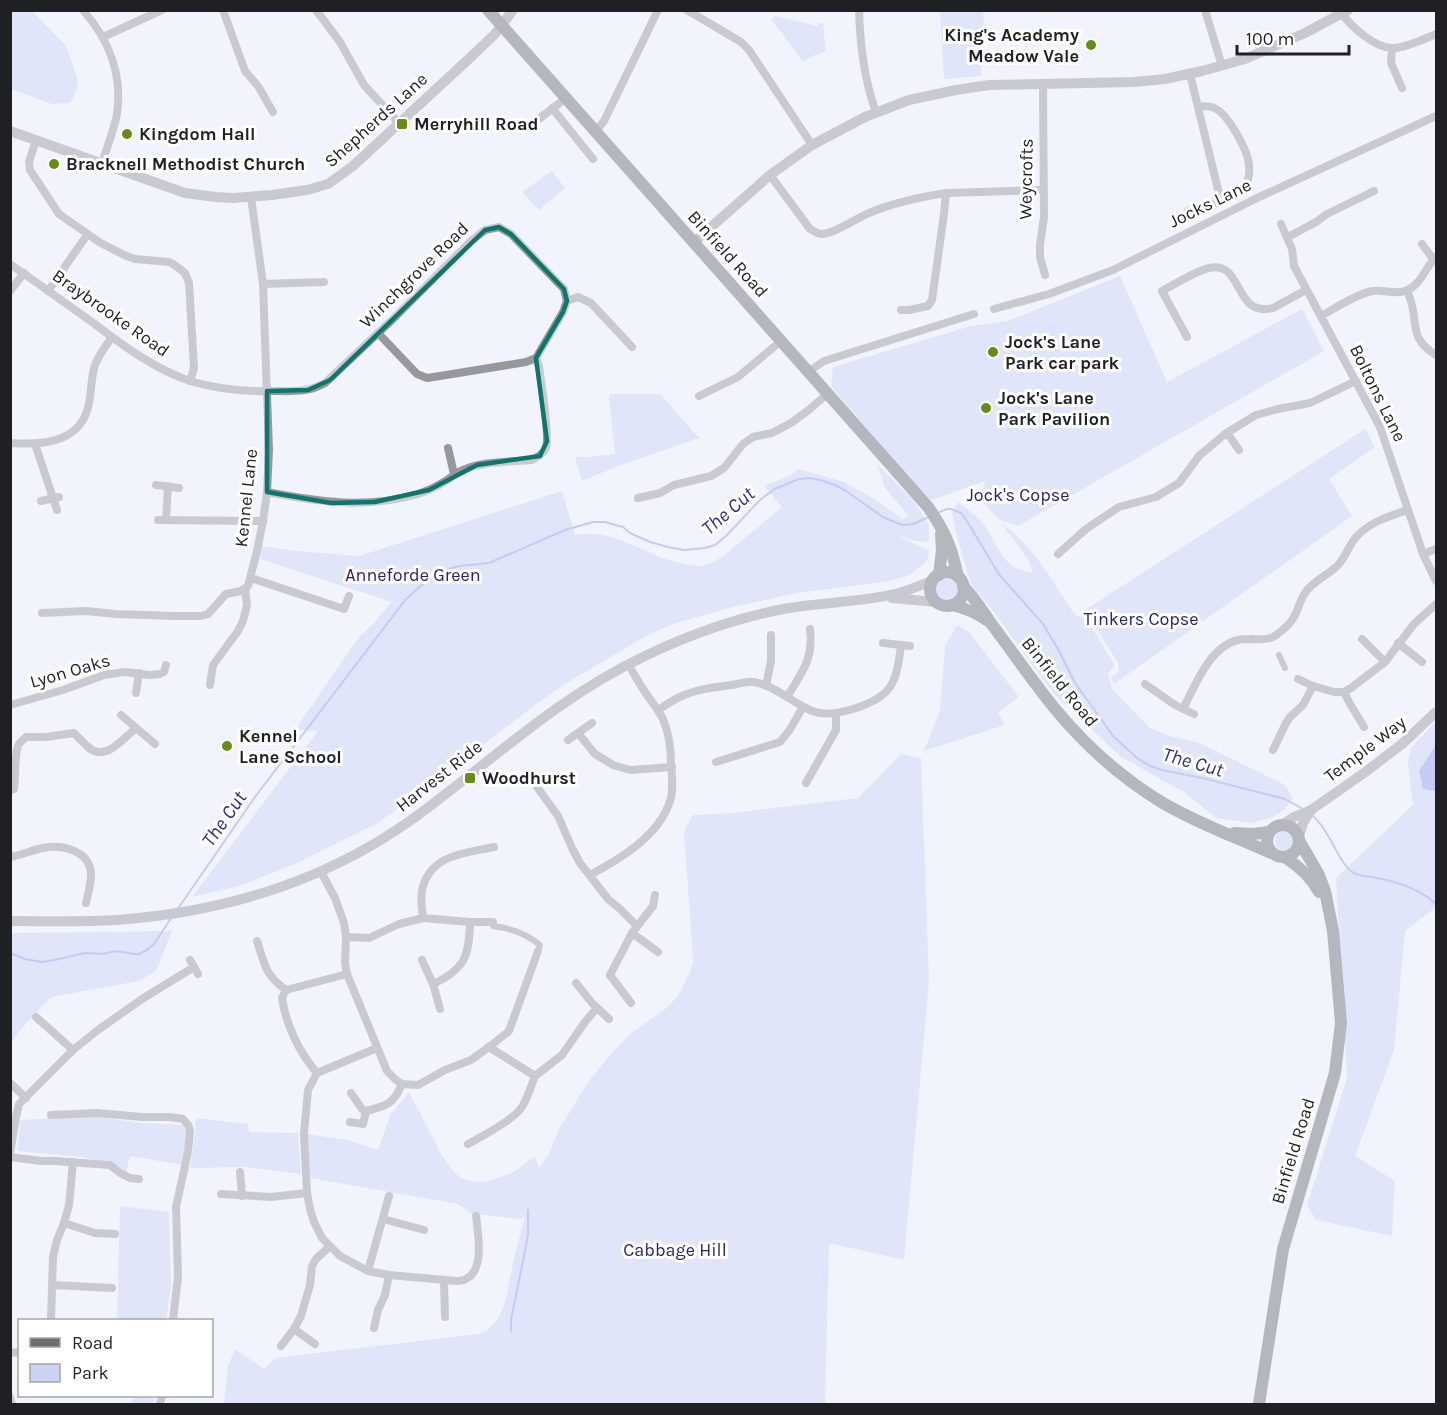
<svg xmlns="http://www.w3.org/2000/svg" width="1447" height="1415" font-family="Karla,sans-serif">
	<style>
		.green { fill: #ccd2f3 }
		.water { fill: #8f9aec }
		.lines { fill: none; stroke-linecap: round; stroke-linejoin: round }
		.stream { stroke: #8f9aec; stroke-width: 2 }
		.pedestrian { stroke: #97989c; stroke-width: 6 }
		.minor { stroke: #97989c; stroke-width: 8 }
		.tertiary { stroke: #97989c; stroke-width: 10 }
		.secondary { stroke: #6b6d72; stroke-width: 12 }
		.marked { fill: none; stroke: #0f766e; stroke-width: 4.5; stroke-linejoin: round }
		.poi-dot { fill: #678d17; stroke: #fff; stroke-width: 2 }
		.labels { text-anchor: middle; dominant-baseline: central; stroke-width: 6; stroke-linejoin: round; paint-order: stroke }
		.poi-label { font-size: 18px; font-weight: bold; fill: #1f2023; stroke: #fff; text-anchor: start }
		.street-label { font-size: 18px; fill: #1f2023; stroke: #fff }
		.park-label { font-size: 18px; fill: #231c79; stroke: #fff }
		.water-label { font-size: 20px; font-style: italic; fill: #2e2c89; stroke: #fff }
	</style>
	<rect width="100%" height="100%" fill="#f2f4fd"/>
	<!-- green -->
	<g class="green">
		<polygon points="11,10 32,11 66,46 78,81 76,91 72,100 68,103 52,104 11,89"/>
		<polygon points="940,11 983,11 985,39 981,76 944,79"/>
		<polygon points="775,16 818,26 819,23 823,23 826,52 815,55 803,62 771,19"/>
		<polygon points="552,171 565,188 539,210 522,192"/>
		<polygon points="1120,276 1167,382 1302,309 1324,351 1018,526 998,519 983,502 985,481 932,500 924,495 831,386 833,367 971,326 1008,321"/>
		<polygon points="610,394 660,394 699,438 621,465 582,481 575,457 589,457 615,454 609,400"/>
		<polygon points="1365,429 1375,447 1329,479 1352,516 1114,684 1111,677 1119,671 1118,663 1085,610"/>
		<path d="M 877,464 L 914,501 L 929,525 L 929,542 L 916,541 L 897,535 L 929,551 L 928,560 L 910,575 L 889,581 L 797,593 L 737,606 L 676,623 L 646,636 L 565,684 L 535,705 L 423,791 L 376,824 L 293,865 L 239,886 L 192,897 L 318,731 L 295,730 L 358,638 L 372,625 L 392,602 L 260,559 L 262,546 L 296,551 L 359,556 L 562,491 L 575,535 C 612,528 638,551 672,561 C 681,563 691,566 700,566 C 708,565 715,561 722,557 L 782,507 L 764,486 L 789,476 L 799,469 L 844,482 L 871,497 L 903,519 L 907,518 L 908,515 L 885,488 Z"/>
		<path d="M 958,502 C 965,508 974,513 980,520 C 998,539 1000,571 1032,572 L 1029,561 L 1002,524 C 1034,545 1054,585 1076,616 L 1085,616 L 1115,666 L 1108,673 L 1112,689 L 1150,728 L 1170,736 L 1200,743 L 1285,785 L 1293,798 L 1285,809 L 1273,817 L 1252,823 L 1216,818 L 1184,792 L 1121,757 L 1053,693 L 990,607 L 971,584 L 957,537 L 952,513 Z"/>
		<circle cx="947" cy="589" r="12"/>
		<polygon points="957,625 969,632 1019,697 998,713 1005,725 924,751 940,710 945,646"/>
		<polygon points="1436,721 1436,907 1405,931 1394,1050 1355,1156 1395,1181 1392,1236 1316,1220 1307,1205 1347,1078 1336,878 1413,805 1408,762 1411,748"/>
		<polygon points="901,754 921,758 929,981 904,1260 829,1243 825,1404 224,1404 228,1366 235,1349 264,1369 275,1358 478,1334 486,1331 497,1320 505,1303 515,1254 525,1217 519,1219 470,1213 458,1204 310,1178 307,1134 347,1140 378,1150 390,1115 409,1092 443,1157 454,1172 461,1178 473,1182 486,1182 514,1172 535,1156 539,1168 550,1152 558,1131 588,1082 610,1055 631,1033 664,1010 677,997 686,980 693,964 693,959 684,832 693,815 733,813 858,798"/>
		<circle cx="1285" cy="841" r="10"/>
		<polygon points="172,931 156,971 139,981 51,997 27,1022 11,1042 12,1031 10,1027 11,933"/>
		<polygon points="91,1116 141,1123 183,1125 186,1132 183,1165 130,1156 126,1172 122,1172 114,1164 107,1160 101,1161 80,1157 18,1151 20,1120"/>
		<polygon points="197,1118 248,1124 249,1132 298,1133 301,1174 246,1167 190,1168 196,1127 195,1122"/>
		<polygon points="120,1206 169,1212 171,1287 166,1320 117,1320"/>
		<polygon points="134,1396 155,1396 153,1404 131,1404"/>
	</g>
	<!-- water -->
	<polygon class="water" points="1436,745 1436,791 1423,789 1419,771"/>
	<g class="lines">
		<!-- stream -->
		<g class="stream">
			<polyline points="937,513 947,509 951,509 961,513 967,521 998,573 1043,624 1058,649 1075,683 1096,712 1113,736 1137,758 1150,766 1162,770 1207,779 1285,799 1303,809"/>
			<path d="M 1313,816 C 1330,830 1339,865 1354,873 C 1360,877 1369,876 1377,878 C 1398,882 1420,889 1436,904"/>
			<polyline points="177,910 255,797 406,599 424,583 445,570 460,566 489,563 565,530 593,522 605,522 623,527 630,533 650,542 668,547 684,550 705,548 715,545 726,536 761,499 775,489 799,479 811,478 823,481 835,485 846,491 883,517 902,525 913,524 929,517"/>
			<polyline points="10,953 25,959 42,962 55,960 84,953 102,954 117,951 134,954 139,954 147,950 154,944 172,917"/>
			<polyline points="511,1331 511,1320 525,1251 528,1235 528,1210"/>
		</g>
		<!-- pedestrian -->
		<g class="pedestrian">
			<polyline points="1279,655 1285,668"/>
			<path d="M 493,922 L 493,926 C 510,928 527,934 540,945 L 538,951"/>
		</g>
		<!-- minor -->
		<g class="minor">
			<path d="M 83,10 C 109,40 123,73 117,114 C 114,130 107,147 102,163"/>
			<polyline points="223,10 245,71 258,86 273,112"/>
			<polyline points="316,10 340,42 364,85 399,123"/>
			<polyline points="687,10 741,42 749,50 812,145"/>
			<path d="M 859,10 C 860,45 864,80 876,112"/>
			<polyline points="1205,10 1222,66"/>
			<path d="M 1342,14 C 1352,27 1375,48 1392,48 C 1402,49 1427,38 1436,34"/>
			<polyline points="103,37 162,10"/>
			<polyline points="1392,48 1391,63 1402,88"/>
			<polyline points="1190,74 1221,202"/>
			<polyline points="1043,84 1044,217 1040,245 1040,257 1045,275"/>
			<polyline points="552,108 593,159"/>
			<polyline points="531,125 565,99"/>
			<polyline points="595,132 604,121 658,10"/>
			<polyline points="36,140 29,162 30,170 59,214 99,242 124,255 135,259 169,262 173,264 185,273 189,283 194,368 190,381"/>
			<path d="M 770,175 L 810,229 C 814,231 818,234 822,234 C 834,234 857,218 869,213 C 893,203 920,197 946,193 L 1043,190"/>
			<path d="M 1188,211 C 1206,204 1230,203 1244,187 C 1249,182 1250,172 1249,165 C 1248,151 1227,111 1212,107 C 1208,106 1203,106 1198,107"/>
			<polyline points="1281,224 1292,249 1294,266 1380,427 1423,554 1436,581"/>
			<polyline points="1288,237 1316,222 1327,214 1374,191"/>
			<polyline points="1422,244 1433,259"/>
			<path d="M 10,264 C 39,284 68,305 96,325 C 125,347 155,369 190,381 C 217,389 244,392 272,391 C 290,391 308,393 325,383 L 393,319 L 472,240 L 485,230 L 499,227 L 511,234 L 564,289 L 567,301"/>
			<polyline points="263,284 324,282"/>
			<polyline points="10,291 24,273"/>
			<polyline points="48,291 87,235"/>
			<path d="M 1407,291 C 1421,318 1405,336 1436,355"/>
			<polyline points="567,301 578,297 591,303 632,347"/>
			<polyline points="994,309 1049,294 1113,270 1257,198 1436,116"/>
			<polyline points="901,310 909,310 928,306 932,300 944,214 946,193"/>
			<path d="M 1321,316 C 1336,308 1354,295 1372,291 C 1384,289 1398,296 1409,289 C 1422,283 1426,266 1436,257"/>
			<polyline points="378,333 417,374 427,378 440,376 526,362 536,358 563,312 567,301"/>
			<path d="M 1187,337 L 1162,291 C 1173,285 1198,270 1209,268 C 1244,260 1233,318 1273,308 L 1306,290"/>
			<polyline points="808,372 824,361 974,314"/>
			<polyline points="699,396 738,377 781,341"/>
			<polyline points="1227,433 1239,450"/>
			<path d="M 10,443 C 39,445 76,444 87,411 C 92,397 90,380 95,365 C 99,354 106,346 112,337"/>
			<polyline points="35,444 57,510"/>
			<polyline points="448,448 454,474"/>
			<polyline points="156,485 179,488"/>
			<path d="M 267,492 C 319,502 366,509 418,494 C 427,491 436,487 444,482 C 451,478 455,473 463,470 C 484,461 509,462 532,460 C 538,457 543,454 546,448 C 550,437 541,381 539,366 L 536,358"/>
			<polyline points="638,498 660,493 674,485 711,476 724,468 743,444 753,437 772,433 791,423 810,409 827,394"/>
			<polyline points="41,501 59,497"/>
			<polyline points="158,520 263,521"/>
			<polyline points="166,520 168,486"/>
			<polyline points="1058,554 1086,529 1119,507 1156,497 1179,483 1199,456 1225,434 1256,415 1278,409 1310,403 1356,381"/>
			<polyline points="1423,554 1436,549"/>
			<polyline points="251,578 344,609 349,596"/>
			<polyline points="42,613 86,611 116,614 176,616 201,616 208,614 226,594 241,591 248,586 257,551 263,521 267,492 269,450 263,284 251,197"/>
			<polyline points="1362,639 1385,662"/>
			<polyline points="883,643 910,646"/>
			<polyline points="1398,643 1422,662"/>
			<polyline points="1298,679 1313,686 1334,692 1344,692 1351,688 1385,662 1414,624 1436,604"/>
			<polyline points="1145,684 1175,705 1194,714"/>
			<polyline points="210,685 213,665 238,631 243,621 247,605 245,589"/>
			<polyline points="766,686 771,661 771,635"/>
			<polyline points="1344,692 1350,704 1364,727"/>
			<polyline points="136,693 139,673"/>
			<path d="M 787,697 C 802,672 814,659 810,629"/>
			<polyline points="10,705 63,690 104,675 125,672 149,675 160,674 164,672 166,665"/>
			<path d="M 1183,709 C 1195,686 1209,647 1238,640 C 1242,639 1248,639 1252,639 C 1272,640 1273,639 1288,625 C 1299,614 1297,605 1305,593 C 1312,582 1326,576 1336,567 C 1344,560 1347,550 1353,541 C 1366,523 1389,516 1408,510"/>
			<path d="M 658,710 C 666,705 674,699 682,696 C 698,689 715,687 732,685 C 739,684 747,681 754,682 C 776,686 792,703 812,711 C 825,716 839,713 853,709 C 892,697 896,684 901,646"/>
			<polyline points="121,715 155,744"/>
			<polyline points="578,733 595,754 613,765 630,770 672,767"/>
			<polyline points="568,740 592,723"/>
			<polyline points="1273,750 1286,723 1290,717 1303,705 1313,686"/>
			<polyline points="716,762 780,742 789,731 803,707"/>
			<polyline points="532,780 558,816 573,850 580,863 608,899 620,909 637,926"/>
			<polyline points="806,783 836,730 836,713"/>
			<path d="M 10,790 L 14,789 C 16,778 14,752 19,744 C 21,741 24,739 26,737 L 46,737 L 74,733 C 80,739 86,746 92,750 C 108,759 125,737 136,728"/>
			<path d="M 10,857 C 22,855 32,850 43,848 C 63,844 90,851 91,874 C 91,884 88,894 86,903"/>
			<polyline points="321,872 335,898 344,923 346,937 345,963 347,974 387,1071 396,1080 402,1084 418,1085 445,1070 471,1060 489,1047 509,1031 538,951"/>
			<path d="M 590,875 C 620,859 659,836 670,801 C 674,790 672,776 671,765 C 671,749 669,733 663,719 C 658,709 651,701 645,692 C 639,683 634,674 628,664"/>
			<path d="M 423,918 C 422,909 420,899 422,890 C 430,854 466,853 494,847"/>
			<polyline points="632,933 658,952"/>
			<polyline points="346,937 369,938 399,924 423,918 470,922 493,922"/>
			<path d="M 257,941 C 265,965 265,975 286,990"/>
			<polyline points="190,960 198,974"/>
			<polyline points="422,960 433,984 440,1009"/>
			<polyline points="610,975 632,933 653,906 655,895"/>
			<polyline points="610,975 631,1003"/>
			<polyline points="576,983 592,1003 609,1019"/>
			<path d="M 433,984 C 466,969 469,955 470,922"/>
			<polyline points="36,1017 73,1050"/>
			<polyline points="489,1047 535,1076 562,1055 585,1022 597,1008"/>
			<path d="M 377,1048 L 317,1073 L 308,1090 L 304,1134 L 307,1193 L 310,1209 L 314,1222 L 322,1238 L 340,1256 L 368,1271 L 389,1275 L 457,1281 C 459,1281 465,1280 466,1279 C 485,1270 478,1233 476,1216"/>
			<path d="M 317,1073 C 299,1052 286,1025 282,998 L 286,990 L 347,974"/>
			<polyline points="10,1083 26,1098"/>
			<polyline points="351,1093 362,1109 366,1111"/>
			<path d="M 366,1111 C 386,1106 394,1104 402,1084"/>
			<polyline points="51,1115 97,1113 142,1117 169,1117 183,1119 188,1125 190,1131 188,1152 176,1207 178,1277 173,1320"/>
			<polyline points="350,1122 363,1124 366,1111"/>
			<path d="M 468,1144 C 481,1137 515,1119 522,1107 C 528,1097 531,1086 535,1076"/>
			<polyline points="10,1153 16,1117 19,1104 73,1050 98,1030 142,999 194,967"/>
			<polyline points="10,1157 41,1161 55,1161 110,1165 120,1173 130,1178 139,1179"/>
			<polyline points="240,1172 242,1196"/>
			<polyline points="221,1194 271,1197 307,1193"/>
			<polyline points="383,1219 424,1230"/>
			<polyline points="64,1223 95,1233 115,1234"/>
			<polyline points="368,1271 389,1196"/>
			<polyline points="444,1281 445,1317"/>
			<polyline points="53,1285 112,1288"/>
			<polyline points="51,1320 53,1257 57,1240 64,1223 69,1205 73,1162"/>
			<polyline points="374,1328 378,1310 385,1295 389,1275"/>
			<polyline points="294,1329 315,1344"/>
			<polyline points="281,1346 294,1329 301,1316 310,1285 312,1266 316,1259 329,1247"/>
			<polyline points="10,1353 20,1352"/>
			<polyline points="10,1397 12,1404"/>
			<polyline points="160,1404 162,1396"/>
		</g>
		<!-- tertiary -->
		<g class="tertiary">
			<polyline points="10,131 185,193 216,197 233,198 272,195 307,190 328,184 353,166 473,55 495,34 513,10"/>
			<polyline points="693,243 770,175 812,145 865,117 909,100 956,90 989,85 1134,82 1165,79 1202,71 1245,59 1305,33 1348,10"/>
			<polyline points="892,598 936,602"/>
			<polyline points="1282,825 1294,817 1311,810 1364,773 1402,744 1436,712"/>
			<polyline points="1299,836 1303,823 1311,810"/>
			<path d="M 10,921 C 46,921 81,922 117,920 C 225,912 325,882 414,818 C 492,761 556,698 645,656 C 691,634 739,617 789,608 C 824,602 864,602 899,593 C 910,590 921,585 932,581"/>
		</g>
		<!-- secondary -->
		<g class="secondary">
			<path d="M 488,10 C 635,175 781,342 928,507 C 945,531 952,548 958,577"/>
			<circle cx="947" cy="589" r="17"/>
			<polyline points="939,575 942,550 941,534"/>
			<path d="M 963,586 C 975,598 983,612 993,626 C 1014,654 1034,683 1056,710 C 1086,746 1123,779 1163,803 C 1197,823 1235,837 1271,853"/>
			<path d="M 952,605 C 965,608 977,613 988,621"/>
			<circle cx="1283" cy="841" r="16"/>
			<polyline points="1234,833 1253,834 1269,832"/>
			<path d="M 1286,858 C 1300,867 1311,877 1319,892"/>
			<polyline points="1259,1404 1283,1249 1335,1073 1341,1023 1333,931 1325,891 1319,875 1300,842"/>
		</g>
	</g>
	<!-- marked area -->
	<path d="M0 0H1447V1415H0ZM 499,227 L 511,234 L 564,289 L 567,301 L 563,312 L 536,358 L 547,441 L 540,456 L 477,465 L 429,490 L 375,502 L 331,503 L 267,492 L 267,391 L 308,390 L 330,380 L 485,230 Z" fill="#f2f4fd" fill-opacity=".55" fill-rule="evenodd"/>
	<path class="marked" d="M 499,227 L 511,234 L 564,289 L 567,301 L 563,312 L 536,358 L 547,441 L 540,456 L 477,465 L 429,490 L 375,502 L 331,503 L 267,492 L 267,391 L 308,390 L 330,380 L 485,230 Z"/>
	<!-- markers -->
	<g class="poi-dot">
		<circle cx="1091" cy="45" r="6"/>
		<rect x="396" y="118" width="12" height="12" rx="3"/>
		<circle cx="127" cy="134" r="6"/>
		<circle cx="54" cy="164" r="6"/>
		<circle cx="993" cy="352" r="6"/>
		<circle cx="986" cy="408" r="6"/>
		<circle cx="227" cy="746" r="6"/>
		<rect x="464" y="772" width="12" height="12" rx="3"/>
	</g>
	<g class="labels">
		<!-- poi labels -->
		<g class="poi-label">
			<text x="1079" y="35" text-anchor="end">King's Academy<tspan x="1079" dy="21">Meadow Vale</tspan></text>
			<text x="414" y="124">Merryhill Road</text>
			<text x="139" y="134">Kingdom Hall</text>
			<text x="66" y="164">Bracknell Methodist Church</text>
			<text x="1005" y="342">Jock's Lane<tspan x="1005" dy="21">Park car park</tspan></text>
			<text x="998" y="398">Jock's Lane<tspan x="998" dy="21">Park Pavilion</tspan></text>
			<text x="239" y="736">Kennel<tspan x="239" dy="21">Lane School</tspan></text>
			<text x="482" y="778">Woodhurst</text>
		</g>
		<!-- street labels -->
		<g class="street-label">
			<text transform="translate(376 120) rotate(-42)">Shepherds Lane</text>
			<text transform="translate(1026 179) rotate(-89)">Weycrofts</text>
			<text transform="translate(1210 203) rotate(-26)">Jocks Lane</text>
			<text transform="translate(728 254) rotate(48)">Binfield Road</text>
			<text transform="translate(414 275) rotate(-44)">Winchgrove Road</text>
			<text transform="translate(111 313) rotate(35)">Braybrooke Road</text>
			<text transform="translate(1378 393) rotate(64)">Boltons Lane</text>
			<text transform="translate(246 498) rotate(-84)">Kennel Lane</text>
			<text transform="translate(70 671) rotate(-16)">Lyon Oaks</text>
			<text transform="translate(1060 682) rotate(51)">Binfield Road</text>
			<text transform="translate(1365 749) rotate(-37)">Temple Way</text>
			<text transform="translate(439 776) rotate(-38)">Harvest Ride</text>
			<text transform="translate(1293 1151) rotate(-73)">Binfield Road</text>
		</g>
		<!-- park labels -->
		<g class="park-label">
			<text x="1018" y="495">Jock's Copse</text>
			<text x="413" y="575">Anneforde Green</text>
			<text x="1141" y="619">Tinkers Copse</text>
			<text x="675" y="1250">Cabbage Hill</text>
		</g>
		<!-- water labels -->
		<g class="water-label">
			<text transform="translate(728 511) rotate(-40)">The Cut</text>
			<text transform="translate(1193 762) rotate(16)">The Cut</text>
			<text transform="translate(224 819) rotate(-55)">The Cut</text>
		</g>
	</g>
	<!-- border -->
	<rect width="1447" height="1415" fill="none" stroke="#1f2023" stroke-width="24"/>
	<!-- legend -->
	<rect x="18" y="1319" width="195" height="78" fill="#ffffff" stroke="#a5a6a7" stroke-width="1.5"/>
	<rect x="30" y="1338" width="30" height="9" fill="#6b6d72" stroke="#a5a6a7" stroke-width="1.5"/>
	<text x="72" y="1349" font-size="18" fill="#1f2023">Road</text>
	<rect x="30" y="1364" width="30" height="18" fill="#ccd2f3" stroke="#a5a6a7" stroke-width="1.5"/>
	<text x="72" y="1379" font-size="18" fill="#1f2023">Park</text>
	<!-- scale -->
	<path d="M1237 45v9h112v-9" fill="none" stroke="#1f2023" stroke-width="3"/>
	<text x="1246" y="45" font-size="18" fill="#1f2023" stroke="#ffffff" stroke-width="4.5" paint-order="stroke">100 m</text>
</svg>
